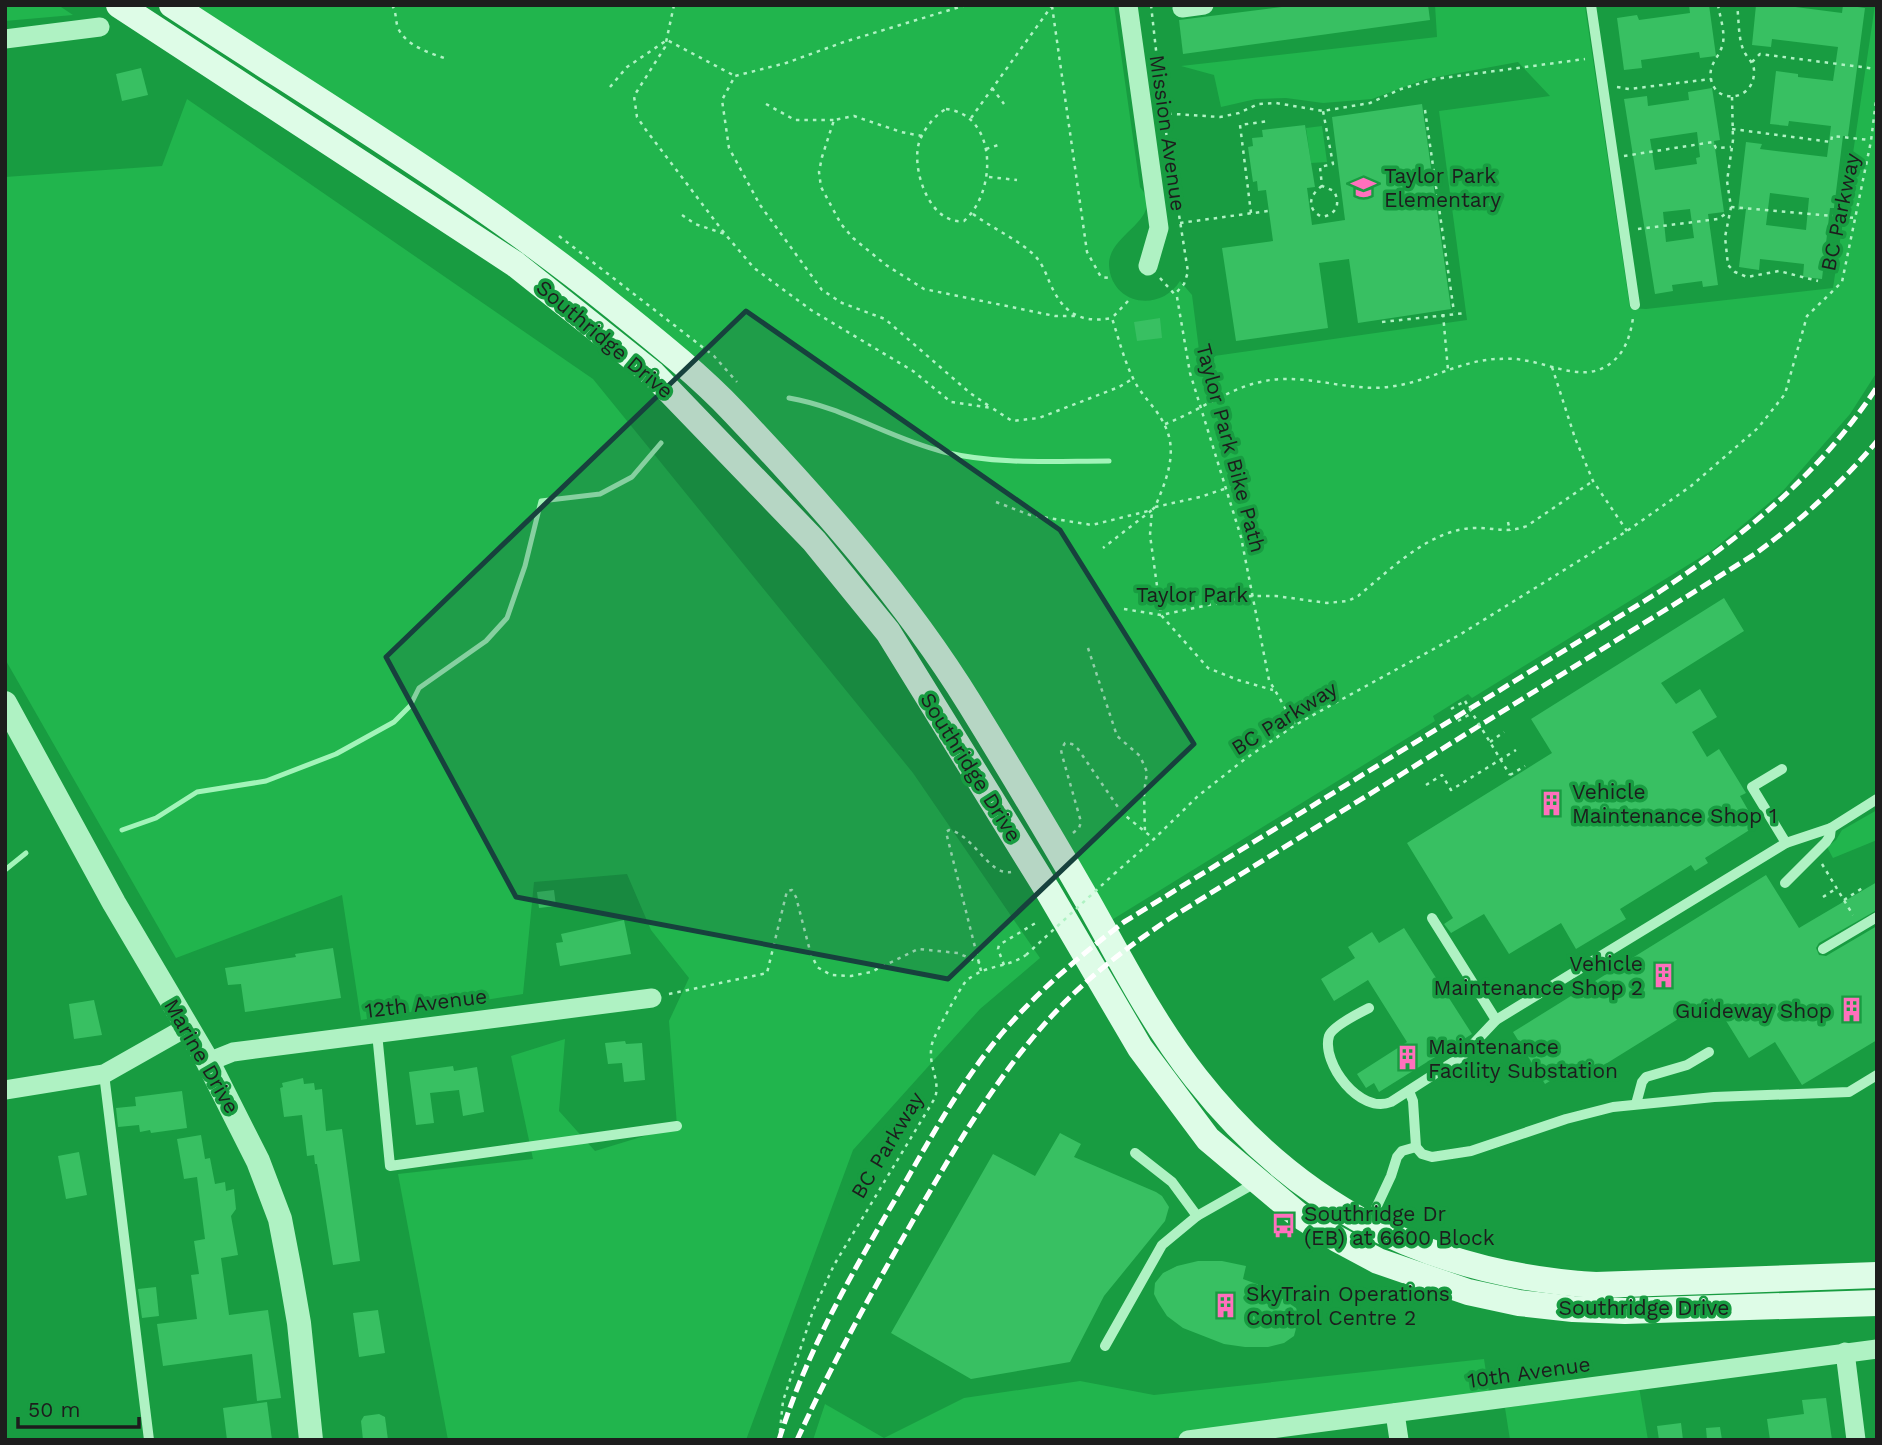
<svg xmlns="http://www.w3.org/2000/svg" width="1882" height="1445" font-family="'Work Sans',sans-serif">
	<style>
		.green { fill: #21b54d }
		.lines { fill: none; stroke-linecap: round; stroke-linejoin: round }
		.stream { stroke: #a2f4b9; stroke-width: 5 }
		.building { fill: #38c062; fill-rule: evenodd }
		.path { stroke: #aff2c3; stroke-width: 2.5; stroke-dasharray: 3.5 5; stroke-linecap: butt }
		.service { stroke: #aff2c3; stroke-width: 10 }
		.minor { stroke: #aff2c3; stroke-width: 19 }
		.tertiary { stroke: #aff2c3; stroke-width: 24 }
		.secondary { stroke: #defce7; stroke-width: 26 }
		.rail { stroke: #fff; stroke-width: 5; stroke-dasharray: 12 5; stroke-linecap: butt }
		.path-bridge { stroke: #aff2c3; stroke-width: 2.5; stroke-dasharray: 3.5 5; stroke-linecap: butt }
		.marked { fill: #17413d; fill-opacity: 0.2; stroke: #17413d; stroke-width: 5; stroke-linejoin: round }
		.labels { text-anchor: middle; dominant-baseline: central; stroke-width: 7; stroke-linejoin: round; paint-order: stroke }
		.street-label { font-size: 21px; fill: #1d1d1d; stroke: #189c41 }
		.poi-label { font-size: 21px; fill: #1d1d1d; stroke: #189c41; text-anchor: start }
		.park-label { font-size: 21px; fill: #1b1d1b; stroke: #189c41 }
	</style>
	<rect width="100%" height="100%" fill="#189c41"/>
	<!-- green -->
	<g class="green">
		<polygon points="5,5 58,5 73,15 5,21"/>
		<path d="M 192,5 L 1114,5 L 1140,187 C 1167,219 1108,233 1109,265 C 1111,305 1160,313 1180,281 L 1192,295 L 1200,358 L 1467,320 L 1439,111 L 1550,96 L 1518,62 L 1426,79 L 1372,99 L 1323,103 L 1286,98 L 1256,99 L 1221,107 L 1214,75 L 1181,66 L 1437,37 L 1435,5 L 1585,7 L 1630,308 L 1646,309 L 1833,288 L 1875,5 L 1877,5 L 1877,372 L 1850,414 L 1782,492 L 1714,549 L 1472,698 L 1468,694 L 1433,716 L 1435,721 L 1110,921 L 756,420 Z"/>
		<polygon points="187,99 593,379 913,773 1040,958 980,1009 853,1150 746,1440 448,1440 398,1174 533,1159 511,1056 565,1039 559,1111 595,1151 677,1126 669,1021 689,978 651,930 627,874 534,882 523,994 361,1020 342,895 176,958 5,659 5,177 162,166"/>
		<polygon points="1322,126 1327,162 1311,163 1306,128"/>
		<polygon points="1877,810 1877,840 1833,858 1827,847 1836,840 1842,830"/>
		<polygon points="1484,1359 1490,1399 1156,1440 813,1440 825,1404 884,1438 964,1398 1080,1381 1154,1395"/>
		<polygon points="1639,1387 1648,1440 1510,1440 1505,1408"/>
	</g>
	<g class="lines">
		<!-- stream -->
		<g class="stream">
			<path d="M 789,398 C 843,407 891,439 944,452 C 998,465 1054,461 1109,461"/>
			<polyline points="122,830 156,818 197,792 266,781 336,754 394,722 410,706 419,688 486,641 507,618 525,566 541,501 600,494 632,477 661,443"/>
			<polyline points="5,870 26,853"/>
		</g>
	</g>
	<!-- building -->
	<g class="building">
		<polygon points="1297,5 1428,5 1430,20 1183,54 1179,20"/>
		<polygon points="1689,5 1709,5 1716,56 1700,58 1699,52 1641,60 1642,68 1624,70 1617,18 1637,15 1639,20 1690,13"/>
		<path d="M 1756,5 L 1780,5 L 1842,13 L 1843,5 L 1865,8 L 1848,136 L 1843,136 L 1834,208 L 1830,208 L 1822,279 L 1803,277 L 1804,264 L 1760,259 L 1759,270 L 1739,267 L 1746,209 L 1738,210 L 1746,142 L 1762,144 L 1760,149 L 1827,157 L 1831,126 L 1789,121 L 1788,126 L 1770,124 L 1776,71 L 1798,74 L 1798,77 L 1833,81 L 1838,47 L 1772,39 L 1771,47 L 1752,45 ZM 1770,193 L 1809,198 L 1806,230 L 1766,225 Z"/>
		<polygon points="141,68 148,95 122,101 116,74"/>
		<path d="M 1712,88 L 1720,140 L 1714,141 L 1724,212 L 1708,214 L 1718,285 L 1703,287 L 1702,281 L 1672,285 L 1673,291 L 1655,294 L 1624,99 L 1647,96 L 1648,106 L 1689,100 L 1688,92 ZM 1697,132 L 1700,157 L 1696,158 L 1697,164 L 1655,170 L 1650,139 ZM 1690,209 L 1694,238 L 1666,242 L 1663,212 Z"/>
		<polygon points="1422,104 1451,309 1358,323 1349,259 1319,263 1328,328 1236,341 1222,248 1273,241 1266,190 1258,191 1257,181 1253,182 1248,147 1253,146 1252,138 1263,137 1262,130 1305,125 1315,187 1307,188 1312,225 1345,220 1332,117"/>
		<polygon points="1160,318 1162,338 1137,341 1134,322"/>
		<polygon points="1724,598 1744,631 1661,683 1676,704 1700,689 1717,717 1692,732 1707,757 1719,749 1746,793 1740,796 1748,810 1742,813 1751,829 1705,858 1708,863 1695,871 1691,865 1620,909 1626,919 1576,949 1561,923 1509,954 1484,914 1451,933 1444,924 1453,918 1407,843 1552,753 1531,719"/>
		<polygon points="1766,875 1799,928 1877,882 1877,910 1819,943 1816,948 1819,955 1826,956 1877,926 1877,1040 1802,1085 1775,1042 1749,1058 1712,998 1583,1078 1575,1066 1545,1084 1513,1032"/>
		<polygon points="554,890 556,906 539,908 537,892"/>
		<polygon points="624,920 631,954 560,966 556,943 563,942 561,934"/>
		<polygon points="1404,928 1472,1034 1379,1092 1374,1083 1366,1088 1357,1074 1407,1042 1368,980 1334,1001 1321,979 1355,958 1348,947 1372,932 1379,943"/>
		<polygon points="333,948 341,998 245,1012 241,984 228,985 225,968 296,957 295,954"/>
		<polygon points="94,1000 102,1035 74,1039 69,1004"/>
		<polygon points="625,1041 626,1044 642,1043 645,1080 624,1082 622,1063 608,1064 605,1043"/>
		<polygon points="453,1066 454,1071 477,1067 484,1112 463,1116 459,1090 430,1093 434,1123 416,1125 409,1072"/>
		<polygon points="303,1078 304,1084 314,1083 315,1090 322,1089 326,1131 342,1129 360,1261 333,1265 317,1164 315,1164 314,1155 307,1156 302,1115 284,1117 280,1088 283,1087 282,1083"/>
		<polygon points="182,1091 187,1128 151,1133 150,1130 140,1132 139,1125 118,1127 116,1108 136,1106 135,1097"/>
		<polygon points="1060,1133 1081,1144 1074,1157 1156,1192 1162,1196 1169,1207 1165,1221 1104,1296 1070,1362 971,1379 891,1333 993,1154 1035,1176"/>
		<polygon points="201,1135 205,1159 210,1158 215,1184 225,1182 226,1191 234,1189 236,1209 231,1216 238,1255 221,1258 229,1315 268,1310 281,1398 257,1401 252,1354 163,1366 157,1324 197,1319 191,1275 199,1274 194,1241 205,1239 197,1177 184,1179 177,1139"/>
		<polygon points="79,1152 87,1195 66,1199 58,1156"/>
		<polygon points="1198,1261 1222,1261 1246,1266 1243,1279 1265,1287 1296,1308 1299,1317 1294,1336 1284,1343 1268,1347 1245,1347 1224,1344 1183,1328 1167,1316 1158,1302 1154,1294 1155,1283 1163,1273 1177,1266"/>
		<polygon points="156,1287 159,1316 142,1318 138,1289"/>
		<polygon points="378,1310 385,1353 359,1357 353,1313"/>
		<polygon points="1826,1398 1832,1440 1770,1440 1767,1419 1804,1414 1802,1400"/>
		<polygon points="267,1402 272,1440 227,1440 223,1408"/>
		<polygon points="379,1414 385,1417 388,1440 363,1440 361,1421 364,1416"/>
		<polygon points="1681,1423 1683,1440 1659,1440 1657,1426"/>
		<polygon points="1720,1427 1722,1440 1707,1440 1706,1428"/>
	</g>
	<g class="lines">
		<!-- path -->
		<g class="path">
			<path d="M 392,5 C 397,13 395,20 398,28 C 406,46 430,53 447,59"/>
			<polyline points="674,5 665,47 634,96 637,117 646,130 725,234 754,268 811,310 913,371 951,402 992,408 1012,421 1039,418 1119,387 1134,378"/>
			<polyline points="966,5 844,42 786,63 735,76 722,100 729,148 760,205 822,290 842,303 885,319 970,393 989,406"/>
			<polyline points="1151,5 1163,113 1188,272 1184,284 1176,293"/>
			<path d="M 1718,5 C 1720,17 1725,31 1723,43 C 1720,57 1708,64 1711,79 C 1715,104 1753,102 1754,73 C 1755,62 1746,58 1743,49 C 1738,36 1739,19 1737,5"/>
			<polyline points="1052,6 1087,252 1101,277 1109,278"/>
			<polyline points="1752,62 1760,54 1877,69"/>
			<polyline points="610,87 627,67 667,40 735,76"/>
			<polyline points="1617,87 1629,89 1711,79"/>
			<polyline points="992,88 1004,104"/>
			<polyline points="1732,97 1733,140 1727,181 1731,207 1725,237 1728,265 1735,272 1747,277 1779,271 1818,281"/>
			<polyline points="766,104 795,120 834,120"/>
			<path d="M 946,109 C 998,115 997,192 964,221 C 931,225 913,174 918,147 C 920,134 934,115 946,109 Z"/>
			<polyline points="1425,110 1454,312"/>
			<polyline points="1160,113 1220,117 1239,113 1258,104 1276,103 1323,111 1370,103 1401,89 1435,79 1585,59"/>
			<polyline points="971,118 1051,7"/>
			<polyline points="1732,129 1831,142 1832,136 1870,140"/>
			<polyline points="922,136 901,132 854,116 834,120 822,157 819,172 821,187 841,224 853,238 886,265 924,289 1055,316 1075,316"/>
			<polyline points="986,149 1001,144"/>
			<polyline points="1624,156 1713,142 1716,148 1731,147"/>
			<polyline points="989,177 1017,180"/>
			<path d="M 1322,186 C 1309,195 1306,209 1322,217 C 1336,214 1341,205 1334,191 L 1322,186 L 1320,167 L 1333,164 L 1323,111"/>
			<polyline points="1731,207 1856,218"/>
			<polyline points="1251,213 1240,125 1269,121"/>
			<path d="M 973,214 C 992,228 1015,238 1032,253 C 1041,261 1045,271 1049,281 C 1062,312 1079,324 1112,318"/>
			<polyline points="682,215 695,224 725,234"/>
			<polyline points="1180,223 1268,211"/>
			<polyline points="1638,229 1718,219 1727,213"/>
			<polyline points="559,236 714,356 737,382"/>
			<polyline points="1160,278 1177,297 1190,373 1241,537 1269,680 1295,725"/>
			<path d="M 1128,301 L 1112,318 C 1119,340 1125,364 1136,384 C 1144,398 1157,409 1164,424 C 1179,451 1166,481 1155,507 L 1152,510 L 1150,535 L 1161,615 L 1208,668 L 1238,680 L 1273,690"/>
			<polyline points="1443,314 1448,370"/>
			<polyline points="1382,322 1466,313"/>
			<polyline points="1552,367 1575,438 1593,481 1627,531"/>
			<path d="M 1165,424 C 1205,409 1238,380 1283,379 C 1318,378 1353,391 1388,387 C 1426,383 1458,361 1496,359 C 1504,359 1514,358 1522,360 C 1548,363 1580,381 1605,367 C 1624,356 1630,338 1633,318"/>
			<polyline points="996,502 1030,515 1092,525 1152,510 1103,548"/>
			<polyline points="1155,507 1200,497 1227,488"/>
			<polyline points="1508,522 1510,531"/>
			<path d="M 1124,609 L 1161,615 L 1251,596 L 1276,596 L 1327,603 L 1348,601 L 1358,596 C 1390,570 1429,530 1473,528 C 1494,527 1505,534 1527,526 L 1593,481"/>
			<polyline points="1088,648 1117,736 1140,756 1147,772 1144,793 1145,834"/>
			<polyline points="1451,709 1465,701"/>
			<polyline points="1458,721 1472,713"/>
			<polyline points="1490,742 1504,732"/>
			<polyline points="1510,775 1525,766"/>
			<polyline points="1426,785 1442,775 1451,790 1516,750"/>
			<polyline points="1073,833 1079,828 1081,822 1062,755 1061,750 1065,743 1072,744 1078,749 1122,813 1154,839"/>
			<polyline points="1822,864 1853,915"/>
			<polyline points="1114,874 1154,839 1198,796 1245,759 1295,725 1461,634 1627,531 1691,486 1758,428 1785,394 1807,316 1842,282 1871,141 1877,92"/>
			<polyline points="1823,897 1837,888"/>
			<polyline points="1844,900 1864,887"/>
			<polyline points="1004,965 998,949 999,945 1039,921"/>
			<path d="M 981,971 L 946,832 L 949,830 C 973,834 989,876 1011,872"/>
			<polyline points="669,994 767,973 787,891 792,890 796,897 810,951 817,967 831,975 851,976 871,972 918,949 958,953 980,963"/>
			<path d="M 779,1440 L 783,1401 L 813,1311 L 834,1265 L 935,1098 C 941,1079 927,1066 932,1044 C 934,1035 960,988 966,981 C 969,978 976,974 980,972 C 996,965 1012,965 1026,955"/>
		</g>
		<!-- service -->
		<g class="service">
			<polyline points="1591,5 1635,305"/>
			<polyline points="1782,769 1752,787 1786,843"/>
			<polyline points="1831,828 1877,799"/>
			<polyline points="1432,918 1496,1020"/>
			<polyline points="1823,949 1877,917"/>
			<path d="M 1369,1008 C 1359,1013 1332,1027 1329,1036 C 1321,1063 1360,1115 1391,1102 L 1461,1057 L 1496,1020 L 1786,843 L 1831,828 L 1830,836 L 1826,842 L 1785,883"/>
			<polyline points="377,1033 390,1166 677,1126"/>
			<polyline points="104,1074 149,1440"/>
			<polyline points="1409,1091 1413,1101 1416,1147 1422,1154 1432,1157 1471,1151 1566,1119 1613,1107 1714,1097 1849,1092 1877,1075"/>
			<polyline points="1636,1104 1642,1082 1646,1077 1687,1065 1709,1052"/>
			<polyline points="1135,1153 1172,1182 1197,1216"/>
			<polyline points="1369,1223 1391,1176 1397,1157 1402,1151 1416,1147"/>
			<polyline points="1105,1346 1162,1245 1197,1216 1257,1182"/>
		</g>
		<!-- minor -->
		<g class="minor">
			<polyline points="1128,5 1159,228 1148,266"/>
			<polyline points="1182,8 1204,5"/>
			<polyline points="5,39 100,27"/>
			<polyline points="208,1062 233,1052 652,998"/>
			<polyline points="5,1090 104,1074 187,1027"/>
			<polyline points="1845,1352 1856,1440"/>
			<polyline points="1395,1413 1399,1440"/>
			<polyline points="1188,1440 1877,1349"/>
		</g>
		<!-- tertiary -->
		<polyline class="tertiary" points="5,703 114,903 208,1062 258,1161 280,1219 290,1271 299,1323 311,1440"/>
		<!-- secondary -->
		<g class="secondary">
			<polyline points="119,5 515,264 653,374 814,541 888,632 1048,891 1140,1048 1208,1139 1297,1214 1337,1239 1378,1261 1468,1292 1519,1303 1573,1309 1625,1311 1877,1303"/>
			<path d="M 172,5 C 321,103 476,195 614,307 C 655,340 698,374 734,412 C 820,503 904,597 970,704 C 1010,769 1049,834 1087,900 C 1121,960 1153,1024 1196,1078 C 1298,1208 1431,1275 1596,1285 L 1877,1275"/>
		</g>
		<!-- rail -->
		<g class="rail">
			<path d="M 779,1440 C 804,1359 844,1287 886,1215 C 923,1153 956,1087 1003,1032 C 1039,990 1081,955 1124,922 L 1659,592 C 1746,534 1819,475 1877,387"/>
			<path d="M 797,1440 C 831,1366 870,1295 911,1224 C 956,1146 1001,1067 1065,1002 C 1097,970 1132,944 1169,919 L 1755,554 C 1800,521 1841,484 1877,441"/>
		</g>
		<!-- path-bridge -->
		<g class="path-bridge">
			<polyline points="1465,701 1510,775"/>
			<polyline points="1026,955 1114,874"/>
		</g>
	</g>
	<!-- marked area -->
	<path class="marked" d="M 746,311 L 1060,530 L 1194,744 L 948,979 L 516,897 L 386,657 Z"/>
	<!-- icons -->
	<defs>
		<symbol id="school-bare" viewBox="-9 -9 18 18"><path d="M0-5L7-2L0 1L-7-2ZM-4 1L0 2.5L4 1V4Q0 6-4 4Z" fill="#ff70bd" stroke="#189c41" stroke-width="2.5" paint-order="stroke"/></symbol>
		<symbol id="building-bare" viewBox="-9 -9 18 18"><path d="M-4-6H4V6H1V3H-1V6H-4ZM-2.5-4.3h1.7v1.8h-1.7ZM.8-4.3h1.7v1.8H.8ZM-2.5-1h1.7V.8h-1.7ZM.8-1h1.7V.8H.8Z" fill="#ff70bd" stroke="#189c41" stroke-width="2.5" paint-order="stroke"/></symbol>
		<symbol id="bus-bare" viewBox="-9 -9 18 18"><path d="M-5-6H5V4H4V6H2V4H-2V6H-4V4H-5ZM-3.5-4V0h7V-4ZM-3.5 1.2v1.5H-2V1.2ZM2 1.2v1.5H3.5V1.2Z" fill="#ff70bd" stroke="#189c41" stroke-width="2.5" paint-order="stroke"/></symbol>
	</defs>
	<g fill-rule="evenodd">
		<use href="#school-bare" x="1346" y="170" width="35" height="35"/>
		<use href="#building-bare" x="1534" y="786" width="35" height="35"/>
		<use href="#building-bare" x="1646" y="958" width="35" height="35"/>
		<use href="#building-bare" x="1834" y="992" width="35" height="35"/>
		<use href="#building-bare" x="1390" y="1040" width="35" height="35"/>
		<use href="#bus-bare" x="1266" y="1208" width="35" height="35"/>
		<use href="#building-bare" x="1208" y="1288" width="35" height="35"/>
	</g>
	<g class="labels">
		<!-- street labels -->
		<g class="street-label">
			<text transform="translate(1168 133) rotate(82)">Mission Avenue</text>
			<text transform="translate(1840 212) rotate(-78)">BC Parkway</text>
			<text transform="translate(605 339) rotate(40)">Southridge Drive</text>
			<text transform="translate(1231 448) rotate(75)">Taylor Park Bike Path</text>
			<text transform="translate(1284 718) rotate(-32)">BC Parkway</text>
			<text transform="translate(971 767) rotate(58)">Southridge Drive</text>
			<text transform="translate(426 1003) rotate(-7)">12th Avenue</text>
			<text transform="translate(202 1056) rotate(60)">Marine Drive</text>
			<text transform="translate(887 1145) rotate(-59)">BC Parkway</text>
			<text x="1644" y="1307">Southridge Drive</text>
			<text transform="translate(1529 1372) rotate(-8)">10th Avenue</text>
		</g>
		<!-- poi labels -->
		<g class="poi-label">
			<text x="1384" y="175">Taylor Park<tspan x="1384" dy="24">Elementary</tspan></text>
			<text x="1572" y="791">Vehicle<tspan x="1572" dy="24">Maintenance Shop 1</tspan></text>
			<text x="1643" y="963" text-anchor="end">Vehicle<tspan x="1643" dy="24">Maintenance Shop 2</tspan></text>
			<text x="1832" y="1010" text-anchor="end">Guideway Shop</text>
			<text x="1428" y="1046">Maintenance<tspan x="1428" dy="24">Facility Substation</tspan></text>
			<text x="1304" y="1213">Southridge Dr<tspan x="1304" dy="24">(EB) at 6600 Block</tspan></text>
			<text x="1246" y="1293">SkyTrain Operations<tspan x="1246" dy="24">Control Centre 2</tspan></text>
		</g>
		<!-- park labels -->
		<g class="park-label">
			<text x="1192" y="594">Taylor Park</text>
		</g>
	</g>
	<!-- border -->
	<rect width="1882" height="1445" fill="none" stroke="#1d1d1d" stroke-width="14"/>
	<!-- scale -->
	<path d="M18 1417v10h121v-10" fill="none" stroke="#1d1d1d" stroke-width="3.5"/>
	<text x="28" y="1417" font-size="21" fill="#1d1d1d" stroke="#189c41" stroke-width="5" paint-order="stroke">50 m</text>
</svg>
